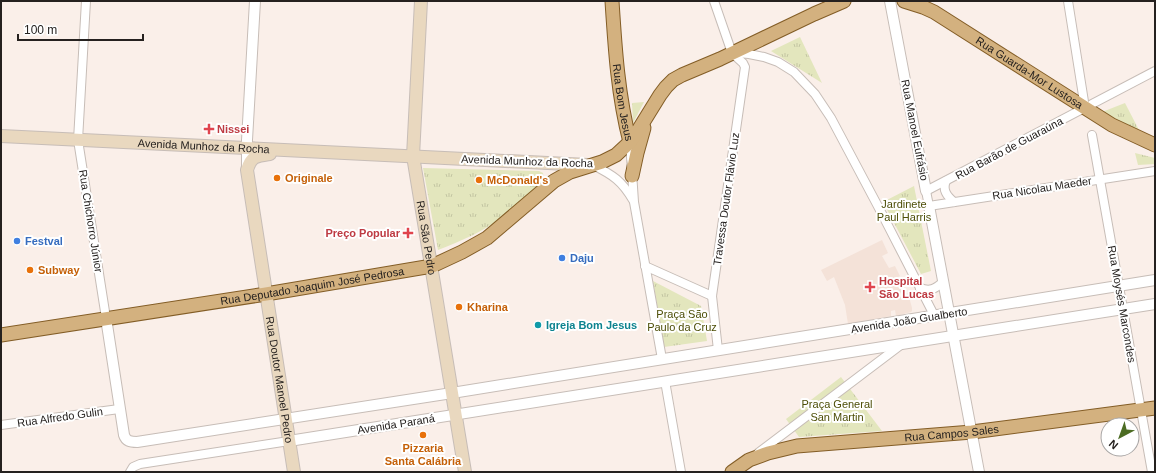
<svg xmlns="http://www.w3.org/2000/svg" width="1156" height="473" font-family="Arial,sans-serif">
	<style>
		.built { fill: #f4e2d8 }
		.park { fill: url(#park-tufts) }
		.lines { fill: none; stroke-linecap: round; stroke-linejoin: round }
		.minor-casing { stroke: #c7bdb7; stroke-width: 10 }
		.tertiary-casing { stroke: #c7bdb7; stroke-width: 12 }
		.secondary-casing { stroke: #c7bdb7; stroke-width: 14 }
		.primary-casing { stroke: #835d26; stroke-width: 15 }
		.minor { stroke: #fff; stroke-width: 8 }
		.tertiary { stroke: #fff; stroke-width: 10 }
		.secondary { stroke: #e9d8bf; stroke-width: 12 }
		.primary { stroke: #d3b17f; stroke-width: 13 }
		.health-dot { fill: #e0444e; stroke: #fff; stroke-width: 1.5 }
		.food-dot { fill: #e8710a; stroke: #fff; stroke-width: 1.5 }
		.shop-dot { fill: #3f7fe0; stroke: #fff; stroke-width: 1.5 }
		.culture-dot { fill: #0f9aa8; stroke: #fff; stroke-width: 1.5 }
		.labels { text-anchor: middle; dominant-baseline: central; stroke-width: 4; stroke-linejoin: round; paint-order: stroke }
		.street-label { font-size: 11px; fill: #25211f; stroke: #fff }
		.health-label { font-size: 11px; font-weight: bold; fill: #be3a42; stroke: #fff; text-anchor: start }
		.food-label { font-size: 11px; font-weight: bold; fill: #c56008; stroke: #fff; text-anchor: start }
		.park-label { font-size: 11px; fill: #4d4e07; stroke: #fff }
		.shop-label { font-size: 11px; font-weight: bold; fill: #366cbe; stroke: #fff; text-anchor: start }
		.culture-label { font-size: 11px; font-weight: bold; fill: #0d838f; stroke: #fff; text-anchor: start }
	</style>
	<defs>
		<pattern id="park-tufts" width="24" height="20" patternUnits="userSpaceOnUse"><rect width="24" height="20" fill="#e3e6bd"/><path d="M3 7l-1-3M5 7V3M7 7l1-3M15 17l-1-3M17 17v-4M19 17l1-3" fill="none" stroke="#c3c5a2"/></pattern>
	</defs>
	<rect width="100%" height="100%" fill="#faefe9"/>
	<!-- built -->
	<polygon class="built" points="882,240 888,253 882,256 889,268 895,266 900,276 898,277 905,293 908,293 912,308 912,311 911,312 896,316 895,310 891,311 891,316 848,324 845,305 834,277 827,281 821,270"/>
	<!-- park -->
	<g class="park">
		<polygon points="800,37 822,83 771,51"/>
		<polygon points="644,102 633,123 632,103"/>
		<polygon points="1125,103 1140,132 1102,112"/>
		<polygon points="1135,153 1155,158 1155,164 1138,165"/>
		<path d="M 423,168 L 539,171 L 543,173 L 544,178 L 542,182 C 530,193 519,205 507,214 C 486,230 462,241 438,250 Z"/>
		<polygon points="914,186 931,271 921,274 883,202"/>
		<polygon points="653,281 701,306 707,341 664,347"/>
		<polygon points="841,377 882,431 799,437 786,419"/>
	</g>
	<g class="lines">
		<defs>
			<g id="minor">
				<polyline points="86,1 78,140 106,318"/>
				<polyline points="714,1 732,53 743,63 745,67 712,296 718,350"/>
				<polyline points="1068,1 1085,108"/>
				<polyline points="737,53 749,54 764,57 778,62 794,72 815,94 831,118 881,212 934,315"/>
				<polyline points="1155,71 926,191 929,206 1155,171"/>
				<polyline points="1092,135 1152,472"/>
				<polyline points="630,142 634,202 662,359"/>
				<path d="M 593,165 C 613,175 622,181 633,200"/>
				<path d="M 946,181 C 942,190 947,196 954,202"/>
				<polyline points="645,266 712,296"/>
				<path d="M 920,288 C 930,292 935,289 943,282"/>
				<polyline points="665,381 681,472"/>
				<polyline points="1,425 119,409"/>
				<polyline points="758,453 902,344"/>
				<polyline points="130,472 133,467 140,464 289,441"/>
			</g>
			<g id="tertiary">
				<polyline points="890,1 926,191"/>
				<polyline points="247,169 247,140 255,1"/>
				<polyline points="929,206 979,472"/>
				<path d="M 106,318 L 124,435 C 126,441 130,442 137,442 L 452,393 L 1155,280"/>
				<polyline points="289,441 1155,304"/>
			</g>
			<g id="secondary">
				<path id="s1" d="M 421,1 L 413,156 L 465,472"/>
				<path id="s2" d="M 1,136 L 588,165"/>
				<path id="s3" d="M 270,154 C 256,156 251,156 247,170 L 294,472"/>
			</g>
			<g id="primary">
				<path id="s4" d="M 612,1 C 615,48 618,96 630,142"/>
				<path id="s5" d="M 904,1 L 923,7 L 934,12 L 1112,125 L 1155,145"/>
				<polyline points="632,176 637,153 644,128"/>
				<path id="s6" d="M 1,335 L 266,294 L 432,266 L 462,252 L 487,238 L 554,181 L 570,172 L 602,162 L 616,155 L 630,142 L 639,129 L 660,95 L 666,87 L 673,80 L 682,75 L 720,59 L 814,14 L 844,1"/>
				<path id="s7" d="M 732,472 L 749,460 L 768,453 L 797,446 L 972,432 L 1155,408"/>
			</g>
		</defs>
		<!-- minor casing -->
		<use href="#minor" class="minor-casing"/>
		<!-- tertiary casing -->
		<use href="#tertiary" class="tertiary-casing"/>
		<!-- secondary casing -->
		<use href="#secondary" class="secondary-casing"/>
		<!-- primary casing -->
		<use href="#primary" class="primary-casing"/>
		<!-- minor -->
		<use href="#minor" class="minor"/>
		<!-- tertiary -->
		<use href="#tertiary" class="tertiary"/>
		<!-- secondary -->
		<use href="#secondary" class="secondary"/>
		<!-- primary -->
		<use href="#primary" class="primary"/>
	</g>
	<!-- markers -->
	<g class="health-dot">
		<path d="M207 123h4v4h4v4h-4v4h-4v-4h-4v-4h4z"/>
		<path d="M406 227h4v4h4v4h-4v4h-4v-4h-4v-4h4z"/>
		<path d="M868 281h4v4h4v4h-4v4h-4v-4h-4v-4h4z"/>
	</g>
	<g class="food-dot">
		<circle cx="277" cy="178" r="4"/>
		<circle cx="479" cy="180" r="4"/>
		<circle cx="30" cy="270" r="4"/>
		<circle cx="459" cy="307" r="4"/>
		<circle cx="423" cy="435" r="4"/>
	</g>
	<g class="shop-dot">
		<circle cx="17" cy="241" r="4"/>
		<circle cx="562" cy="258" r="4"/>
	</g>
	<circle class="culture-dot" cx="538" cy="325" r="4"/>
	<g class="labels">
		<!-- street labels -->
		<g class="street-label">
			<text stroke="none"><textPath href="#s5" startOffset="145">Rua Guarda-Mor Lustosa</textPath></text>
			<text stroke="none"><textPath href="#s4" startOffset="102">Rua Bom Jesus</textPath></text>
			<text transform="translate(915 130) rotate(79)">Rua Manoel Eufrásio</text>
			<text stroke="none"><textPath href="#s2" startOffset="203">Avenida Munhoz da Rocha</textPath></text>
			<text transform="translate(1009 148) rotate(-28)">Rua Barão de Guaraúna</text>
			<text transform="translate(527 161) rotate(2)">Avenida Munhoz da Rocha</text>
			<text transform="translate(1042 188) rotate(-9)">Rua Nicolau Maeder</text>
			<text transform="translate(726 199) rotate(-82)">Travessa Doutor Flávio Luz</text>
			<text transform="translate(91 221) rotate(81)">Rua Chichorro Júnior</text>
			<text stroke="none"><textPath href="#s1" startOffset="238">Rua São Pedro</textPath></text>
			<text stroke="none"><textPath href="#s6" startOffset="315">Rua Deputado Joaquim José Pedrosa</textPath></text>
			<text transform="translate(1122 304) rotate(80)">Rua Moysés Marcondes</text>
			<text transform="translate(909 320) rotate(-9)">Avenida João Gualberto</text>
			<text stroke="none"><textPath href="#s3" startOffset="243">Rua Doutor Manoel Pedro</textPath></text>
			<text transform="translate(60 417) rotate(-8)">Rua Alfredo Gulin</text>
			<text transform="translate(396 424) rotate(-9)">Avenida Paraná</text>
			<text stroke="none"><textPath href="#s7" startOffset="226">Rua Campos Sales</textPath></text>
		</g>
		<!-- health labels -->
		<g class="health-label">
			<text x="217" y="129">Nissei</text>
			<text x="400" y="233" text-anchor="end">Preço Popular</text>
			<text x="879" y="281">Hospital<tspan x="879" dy="13">São Lucas</tspan></text>
		</g>
		<!-- food labels -->
		<g class="food-label">
			<text x="285" y="178">Originale</text>
			<text x="487" y="180">McDonald's</text>
			<text x="38" y="270">Subway</text>
			<text x="467" y="307">Kharina</text>
			<text x="423" y="448" text-anchor="middle">Pizzaria<tspan x="423" dy="13">Santa Calábria</tspan></text>
		</g>
		<!-- park labels -->
		<g class="park-label">
			<text x="904" y="204">Jardinete<tspan x="904" dy="13">Paul Harris</tspan></text>
			<text x="682" y="314">Praça São<tspan x="682" dy="13">Paulo da Cruz</tspan></text>
			<text x="837" y="404">Praça General<tspan x="837" dy="13">San Martin</tspan></text>
		</g>
		<!-- shop labels -->
		<g class="shop-label">
			<text x="25" y="241">Festval</text>
			<text x="570" y="258">Daju</text>
		</g>
		<!-- culture labels -->
		<g class="culture-label">
			<text x="546" y="325">Igreja Bom Jesus</text>
		</g>
	</g>
	<!-- border -->
	<rect width="1156" height="473" fill="none" stroke="#25211f" stroke-width="4"/>
	<!-- north arrow -->
	<g transform="translate(1120 437) rotate(221)"><circle r="19" fill="#ffffff" stroke="#a8a6a5"/>
	<path d="M0-3L7 15L0 10L-7 15Z" fill="#4c6c23"/>
	<text y="-6" font-size="11" font-weight="bold" text-anchor="middle" fill="#25211f">N</text>
	</g>
	<!-- scale -->
	<path d="M18 34v6h125v-6" fill="none" stroke="#25211f" stroke-width="2"/>
	<text x="24" y="34" font-size="12" fill="#25211f" stroke="#ffffff" stroke-width="3" paint-order="stroke">100 m</text>
</svg>
